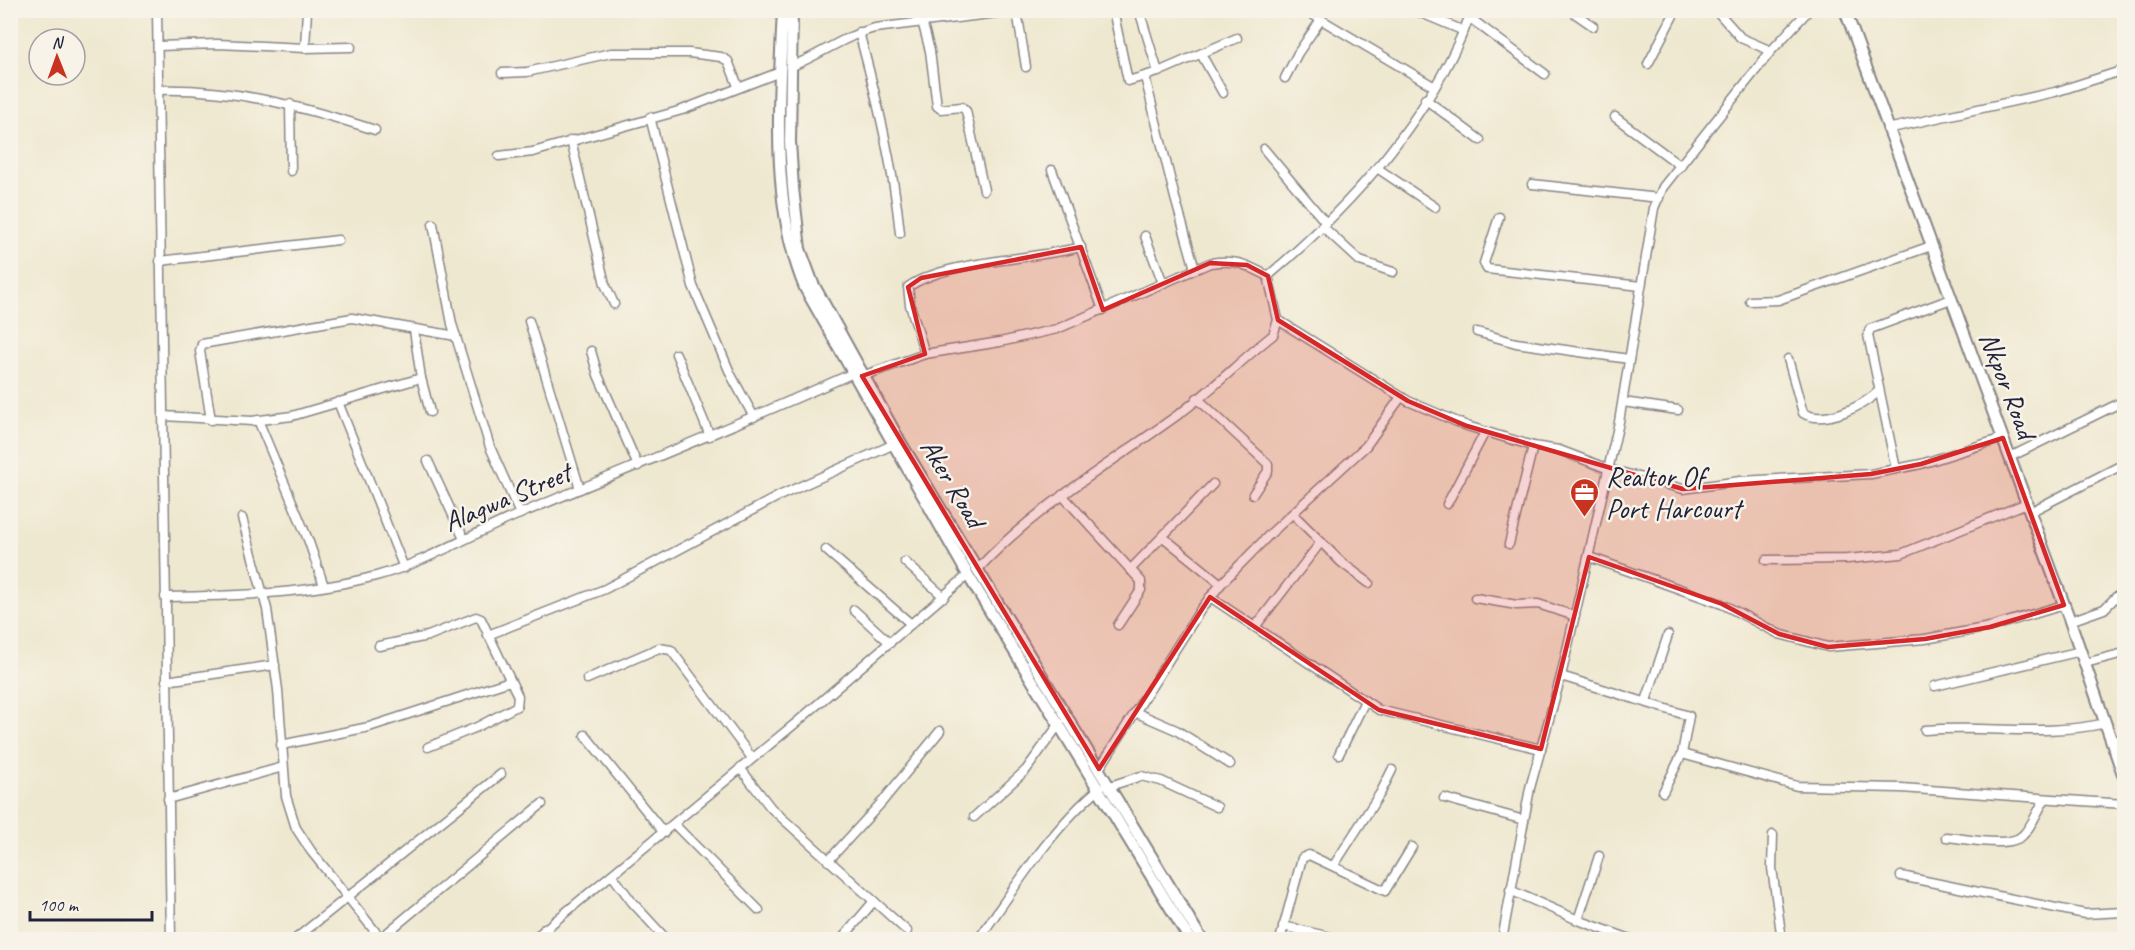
<svg xmlns="http://www.w3.org/2000/svg" width="2135" height="950" font-family="Caveat,sans-serif">
	<style>
		.lines { fill: none; stroke-linecap: round; stroke-linejoin: round }
		.minor-casing { stroke: #888586; stroke-width: 11 }
		.tertiary-casing { stroke: #888586; stroke-width: 14 }
		.minor { stroke: #fff; stroke-width: 8 }
		.tertiary { stroke: #fff; stroke-width: 10 }
		.marked { fill: #d62828; fill-opacity: 0.2; stroke: #d62828; stroke-width: 4.5; stroke-linejoin: round }
		.labels { text-anchor: middle; dominant-baseline: central; stroke-width: 5; stroke-linejoin: round; paint-order: stroke }
		.street-label { font-size: 28px; fill: #22223b; stroke: #f7f3e8 }
		.poi-label { font-size: 28px; fill: #22223b; stroke: #f7f3e8; text-anchor: start }
	</style>
	<rect width="100%" height="100%" fill="#f7f3e8"/>
	<filter id="ink" filterUnits="userSpaceOnUse"><feTurbulence type="fractalNoise" baseFrequency=".0167" numOctaves="2"/><feDisplacementMap in="SourceGraphic" scale="12" xChannelSelector="R" yChannelSelector="G"/><feConvolveMatrix kernelMatrix="1 2 1 2 8 2 1 2 1" color-interpolation-filters="sRGB"/></filter>
	<filter id="wash" filterUnits="userSpaceOnUse"><feTurbulence type="fractalNoise" baseFrequency=".008" numOctaves="4" result="noise"/><feDisplacementMap in="SourceGraphic" scale="24" xChannelSelector="R" yChannelSelector="G"/><feGaussianBlur stdDeviation="1.35" result="paint"/><feColorMatrix in="noise" values="0 0 0 0 0 0 0 0 0 0 0 0 0 0 0 0 0 1.4 0 .05"/><feComposite in="paint" operator="in"/></filter>
	<g filter="url(#wash)">
		<rect width="100%" height="100%" fill="#efe8d0"/>
	</g>
	<g filter="url(#ink)">
		<g class="lines">
			<defs>
				<g id="minor">
					<polyline points="157,10 171,940"/>
					<polyline points="1113,10 1128,81 1158,72 1139,10"/>
					<polyline points="1305,10 1433,86"/>
					<polyline points="1414,10 1464,31"/>
					<polyline points="1570,10 1593,26"/>
					<polyline points="1716,10 1741,38 1771,51"/>
					<polyline points="1017,11 1026,67"/>
					<polyline points="1470,18 1545,74"/>
					<polyline points="922,21 930,51 937,106 941,109 962,107 966,111 984,190"/>
					<path d="M 859,32 C 877,99 893,164 900,233"/>
					<polyline points="158,46 217,44 305,48 307,10"/>
					<polyline points="305,48 351,47"/>
					<polyline points="1201,54 1223,93"/>
					<polyline points="1648,64 1676,10"/>
					<path d="M 790,67 C 820,55 844,36 875,28 L 1022,10"/>
					<polyline points="1158,72 1237,38"/>
					<polyline points="502,73 527,72 611,53 689,53 721,57 728,61 738,86"/>
					<polyline points="1145,77 1175,198 1195,269"/>
					<polyline points="1285,78 1298,53 1320,21"/>
					<path d="M 158,90 C 234,88 304,107 375,130"/>
					<polyline points="1425,99 1480,140"/>
					<polyline points="290,104 291,171"/>
					<polyline points="650,117 693,286 731,375 754,417"/>
					<polyline points="1615,117 1681,166"/>
					<polyline points="1887,129 2055,92 2124,70"/>
					<polyline points="571,140 605,284 614,304"/>
					<polyline points="1264,149 1326,223"/>
					<polyline points="499,156 533,152 682,110 780,72"/>
					<polyline points="1377,168 1435,207"/>
					<polyline points="1052,170 1103,310"/>
					<polyline points="1532,184 1659,198"/>
					<polyline points="1499,217 1484,263 1487,269 1641,286"/>
					<polyline points="433,224 452,324 490,447 520,514"/>
					<polyline points="1322,226 1360,261 1393,272"/>
					<polyline points="1145,236 1163,283"/>
					<polyline points="160,261 338,240"/>
					<path d="M 1268,276 C 1352,205 1433,115 1472,10"/>
					<polyline points="1750,301 1778,300 1931,246"/>
					<polyline points="1278,320 1408,401 1467,426 1533,446 1559,450 1609,469 1683,489 1740,481 1871,474 1921,464 2003,438"/>
					<polyline points="529,321 580,489"/>
					<polyline points="414,330 421,378 430,412"/>
					<polyline points="1477,332 1516,343 1629,359"/>
					<polyline points="591,351 598,375 638,466"/>
					<polyline points="676,354 710,436"/>
					<path d="M 925,354 L 910,305 L 908,287 C 947,260 1032,260 1081,247"/>
					<path d="M 1788,359 L 1803,413 C 1824,426 1863,406 1879,391"/>
					<path d="M 862,376 L 925,354 L 1000,342 L 1057,329 L 1210,263 C 1236,259 1245,264 1268,276 L 1278,320 L 1273,335 C 1241,360 1212,390 1179,414 C 1109,465 1035,507 977,570"/>
					<polyline points="1197,398 1268,464 1268,471 1253,494"/>
					<polyline points="338,402 404,568"/>
					<polyline points="1623,402 1678,410"/>
					<polyline points="163,416 252,421 292,416 421,378"/>
					<polyline points="211,420 200,351 202,344 352,318 456,336"/>
					<polyline points="258,420 309,542 324,586"/>
					<polyline points="2010,457 2124,401"/>
					<polyline points="428,461 464,539"/>
					<polyline points="1896,469 1868,335 1870,329 1951,299"/>
					<polyline points="1062,495 1141,581 1141,590 1118,625"/>
					<polyline points="1447,504 1485,432"/>
					<polyline points="2030,512 2124,464"/>
					<polyline points="1293,514 1341,562 1369,583"/>
					<polyline points="242,518 267,609 278,690 286,796 296,828 311,851 382,940"/>
					<polyline points="1163,537 1221,584"/>
					<polyline points="1509,544 1533,446"/>
					<polyline points="826,550 911,624"/>
					<polyline points="1589,557 1722,604 1779,634 1828,647 1925,639 1990,627 2064,605"/>
					<polyline points="1766,560 1847,559 1901,554 2027,503"/>
					<polyline points="905,562 944,597"/>
					<polyline points="1130,570 1213,484"/>
					<path d="M 165,597 C 236,596 308,594 376,576 C 427,562 473,533 522,513 C 632,467 742,423 851,374"/>
					<polyline points="1210,597 1379,710 1541,749"/>
					<polyline points="1475,598 1517,605 1538,604 1575,616"/>
					<polyline points="854,610 890,643"/>
					<polyline points="2070,621 2104,609 2116,597 2124,594"/>
					<polyline points="1255,627 1321,542"/>
					<polyline points="488,635 605,589 779,496 892,445"/>
					<polyline points="379,646 428,636 476,617 481,619 518,696 517,706 477,727 428,747"/>
					<polyline points="2085,663 2124,653"/>
					<polyline points="1561,676 1689,716 1682,754 1663,792"/>
					<polyline points="587,679 659,648 671,650 752,758"/>
					<polyline points="166,681 275,665"/>
					<polyline points="1935,686 2081,651"/>
					<polyline points="1646,701 1668,635"/>
					<polyline points="1137,713 1176,730 1230,764"/>
					<path d="M 1925,730 C 1986,725 2046,737 2106,723"/>
					<polyline points="585,735 664,833"/>
					<polyline points="2112,742 2124,738"/>
					<polyline points="281,745 369,727 510,681"/>
					<polyline points="1339,754 1365,701"/>
					<polyline points="1682,754 1797,786 1901,788 2124,804"/>
					<polyline points="740,768 771,808 907,931"/>
					<polyline points="1099,769 1201,609 1221,584 1270,534 1366,446 1401,397"/>
					<polyline points="1110,786 1141,776 1161,781 1217,807"/>
					<polyline points="1444,798 1524,820"/>
					<polyline points="168,799 283,767"/>
					<polyline points="974,817 1026,770 1060,723"/>
					<polyline points="674,824 759,910"/>
					<polyline points="1773,835 1772,868 1782,940"/>
					<path d="M 1946,837 C 1963,838 2010,849 2023,835 C 2032,826 2038,810 2045,799"/>
					<polyline points="828,861 882,802 940,731"/>
					<polyline points="1334,865 1381,792 1392,770"/>
					<polyline points="612,875 632,902 667,940"/>
					<polyline points="1901,876 2085,914 2124,912"/>
					<polyline points="1510,890 1578,920 1633,940"/>
					<polyline points="1578,920 1599,856"/>
					<polyline points="1283,926 1344,940"/>
					<polyline points="545,928 556,940"/>
					<polyline points="381,938 542,804"/>
					<polyline points="294,940 501,774"/>
					<polyline points="532,940 797,722 968,575"/>
					<polyline points="841,940 874,901"/>
					<path d="M 978,940 C 1013,890 1053,826 1100,788"/>
					<polyline points="1280,940 1302,858 1309,855 1385,891 1412,847"/>
					<polyline points="1502,940 1530,788 1561,676 1619,422 1654,208 1663,187 1771,51 1809,10"/>
				</g>
				<g id="tertiary">
					<path d="M 783,10 C 779,99 770,205 805,288 L 968,575 L 1190,940"/>
					<polyline points="792,10 790,142 793,188 800,249 813,284 899,440 1202,940"/>
					<polyline points="1845,10 2069,618 2124,777"/>
				</g>
			</defs>
			<!-- minor casing -->
			<use href="#minor" class="minor-casing"/>
			<!-- tertiary casing -->
			<use href="#tertiary" class="tertiary-casing"/>
			<!-- minor -->
			<use href="#minor" class="minor"/>
			<!-- tertiary -->
			<use href="#tertiary" class="tertiary"/>
		</g>
	</g>
	<!-- marked area -->
	<path class="marked" d="M 1081,247 L 1103,310 L 1210,263 L 1247,265 L 1268,276 L 1278,320 L 1408,401 L 1467,426 L 1683,489 L 1871,474 L 1921,464 L 2003,438 L 2064,605 L 1990,627 L 1925,639 L 1828,647 L 1779,634 L 1722,604 L 1589,557 L 1541,749 L 1379,710 L 1210,597 L 1099,769 L 862,376 L 925,354 L 908,287 L 921,278 Z"/>
	<!-- icons -->
	<defs>
		<symbol id="office-pin" viewBox="-11 -11 22 30"><path d="M0 17L-7.5 6A9.5 9.5 0 1 1 7.5 6Z" fill="#c8321e" stroke="#f7f3e8"/><path d="M-6-3h4V-5.5h4V-3h4V5H-6ZM-1-4.5V-3h2v-1.5ZM-6 0V1H6V0Z" fill="#fff"/></symbol>
	</defs>
	<g fill-rule="evenodd">
		<use href="#office-pin" x="1568" y="476" width="33" height="45"/>
	</g>
	<g class="labels">
		<!-- street labels -->
		<g class="street-label">
			<text transform="translate(2008 385) rotate(69)">Nkpor Road</text>
			<text transform="translate(953 483) rotate(59)">Aker Road</text>
			<text transform="translate(507 497) rotate(-23)">Alagwa Street</text>
		</g>
		<!-- poi labels -->
		<g class="poi-label">
			<text x="1606" y="476">Realtor Of<tspan x="1606" dy="32">Port Harcourt</tspan></text>
		</g>
	</g>
	<!-- margin -->
	<rect width="2135" height="950" fill="none" stroke="#f7f3e8" stroke-width="36"/>
	<!-- north arrow -->
	<g transform="translate(57 57) rotate(359)"><circle r="28" fill="#f7f3e8" stroke="#a29fa3" stroke-width="1.5"/>
	<path d="M0-4.5L10 22L0 15L-10 22Z" fill="#c8321e"/>
	<text y="-9" font-size="16" font-weight="bold" text-anchor="middle" fill="#22223b">N</text>
	</g>
	<!-- scale -->
	<path d="M30 911v9h122v-9" fill="none" stroke="#22223b" stroke-width="3"/>
	<text x="39" y="911" font-size="18" fill="#22223b" stroke="#f7f3e8" stroke-width="4.5" paint-order="stroke">100 m</text>
</svg>
